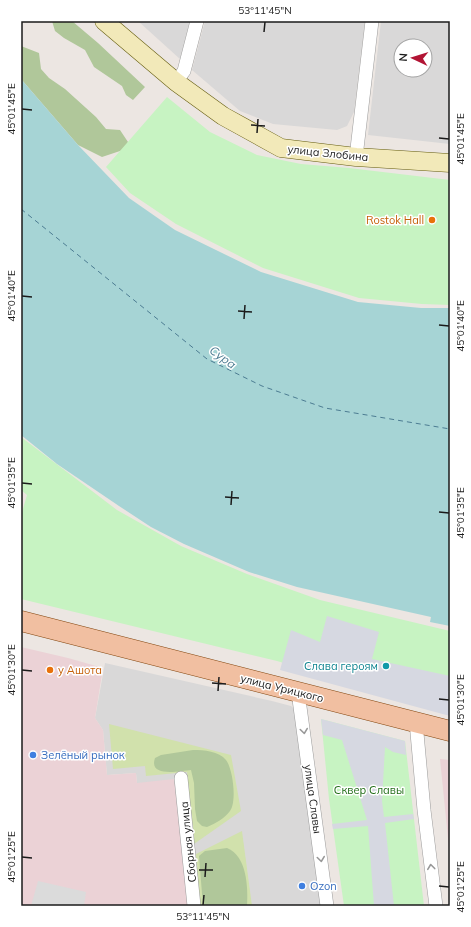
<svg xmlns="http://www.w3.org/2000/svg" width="471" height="927" font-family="Mulish,sans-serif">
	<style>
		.residential { fill: #d9d8d8; fill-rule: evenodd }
		.commercial { fill: #ebd2d6 }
		.grass { fill: #d1e1ac }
		.forest { fill: #b0c79a }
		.park { fill: #c7f3c2 }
		.parking { fill: #dbdbdb }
		.plaza { fill: #d6d8e1 }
		.water { fill: #a6d4d5 }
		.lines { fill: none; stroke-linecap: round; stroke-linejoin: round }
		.ferry { stroke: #4c7c92; stroke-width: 1; stroke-dasharray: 5 4; stroke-linecap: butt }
		.street-casing { stroke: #9c9c9c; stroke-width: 14 }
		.secondary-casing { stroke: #655d0f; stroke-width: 19 }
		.primary-casing { stroke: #83460f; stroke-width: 21 }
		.street { stroke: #fff; stroke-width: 13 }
		.secondary { stroke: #f2e9b9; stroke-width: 18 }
		.primary { stroke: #f1bfa1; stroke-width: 20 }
		.oneway { stroke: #989898 }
		.ticks { fill: none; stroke: #1b1b1b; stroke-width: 1.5 }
		.food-dot { fill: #e8710a; stroke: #fff; stroke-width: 1.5 }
		.culture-dot { fill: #0f9aa8; stroke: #fff; stroke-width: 1.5 }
		.shop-dot { fill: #3f7fe0; stroke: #fff; stroke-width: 1.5 }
		.labels { text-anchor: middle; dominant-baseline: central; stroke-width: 3; stroke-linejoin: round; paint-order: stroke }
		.street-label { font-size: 11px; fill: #1b1b1b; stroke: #fff }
		.food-label { font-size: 11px; fill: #c56008; stroke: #fff; text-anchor: end }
		.culture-label { font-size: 11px; fill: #0d838f; stroke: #fff; text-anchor: end }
		.shop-label { font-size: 11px; fill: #366cbe; stroke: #fff; text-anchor: start }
		.park-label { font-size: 11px; fill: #206c16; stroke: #fff }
		.water-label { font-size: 12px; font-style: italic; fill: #4c7c92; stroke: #fff }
		.neatline { fill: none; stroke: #1b1b1b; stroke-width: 1.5 }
		.ticks-label { font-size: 10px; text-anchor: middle; fill: #1b1b1b }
	</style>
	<rect width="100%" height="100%" fill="#ece6e2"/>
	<!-- residential -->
	<g class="residential">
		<polygon points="138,21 190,21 180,59"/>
		<polygon points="205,21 365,21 354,112 347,126 337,130 273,124 240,111 192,70"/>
		<path d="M 381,21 L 450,21 L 450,144 L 368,135 ZM 401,46 L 425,46 L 425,70 L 401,70 Z"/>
		<polygon points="105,663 272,701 291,706 296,710 323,906 189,906 137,783 136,773 107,775 103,730 95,718"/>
	</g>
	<!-- commercial -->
	<g class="commercial">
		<polygon points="21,647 68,658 103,668 95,718 103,730 107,775 136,773 137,783 174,779 189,906 21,906"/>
		<polygon points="440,759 450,760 450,858"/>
	</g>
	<!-- grass -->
	<g class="grass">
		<polygon points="109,724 231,755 241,811 194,844 187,772 146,776 145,766 113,769"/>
		<polygon points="242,831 252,906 199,906 194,855"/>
	</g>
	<!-- forest -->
	<g class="forest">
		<polygon points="52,21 72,21 98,43 145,87 133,100 126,95 122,86 94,67 85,50 64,38 55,31"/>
		<polygon points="21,46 39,53 41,69 49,78 65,89 96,117 106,129 120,130 128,142 126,149 102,157 78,145 21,79"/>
		<path d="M 193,750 C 204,750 219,751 226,760 C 233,769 237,802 230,811 C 224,819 216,823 207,827 L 202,826 L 197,821 L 195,809 L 194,783 L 191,770 C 180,771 148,778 155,758 L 161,755 Z"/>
		<path d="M 227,848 C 247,856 248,887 247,906 L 203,906 L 199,856 L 205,851 Z"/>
	</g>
	<!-- park -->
	<g class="park">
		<polygon points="167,97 210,132 257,155 301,164 349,168 450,180 450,305 422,304 359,298 263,268 176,224 130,193 106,167"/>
		<polygon points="21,437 117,510 181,546 247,574 320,600 450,631 450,712 277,661 21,599 21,516 27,495 21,490"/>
		<polygon points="321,719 405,741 424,906 344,906 329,799"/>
	</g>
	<!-- parking -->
	<polygon class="parking" points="38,881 86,892 84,906 31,906"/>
	<!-- plaza -->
	<g class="plaza">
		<polygon points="327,616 379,632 372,659 450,676 450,716 280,670 291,630 320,642"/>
		<polygon points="321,719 405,741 406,755 393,752 385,747 382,801 384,817 413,814 414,819 385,823 394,906 374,906 368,826 333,829 332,824 367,820 342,740 323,735"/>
	</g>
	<!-- water -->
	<polygon class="water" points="21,79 78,145 129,198 175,230 261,272 358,302 421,308 450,308 450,626 430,622 431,617 297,587 249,572 184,544 151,527 119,506 57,464 21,435"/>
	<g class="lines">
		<!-- ferry -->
		<polyline class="ferry" points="21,209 207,359 262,386 325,408 450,429"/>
		<defs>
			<g id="street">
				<polyline points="176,82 184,71 197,21"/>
				<polyline points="356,157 372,21"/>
				<polyline points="298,692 327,906"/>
				<polyline points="416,722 424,810 436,906"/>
				<polyline points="181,778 194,906"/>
			</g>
			<polyline id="secondary" points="104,21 176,82 223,116 281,148 356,157 450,163"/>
			<polyline id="primary" points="21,621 450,731"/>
		</defs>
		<!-- street casing -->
		<use href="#street" class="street-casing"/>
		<!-- secondary casing -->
		<use href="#secondary" class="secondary-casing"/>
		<!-- primary casing -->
		<use href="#primary" class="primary-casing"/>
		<!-- street -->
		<use href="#street" class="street"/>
		<!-- secondary -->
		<use href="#secondary" class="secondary"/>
		<!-- primary -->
		<use href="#primary" class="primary"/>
	</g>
	<!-- one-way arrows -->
	<defs><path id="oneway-chevron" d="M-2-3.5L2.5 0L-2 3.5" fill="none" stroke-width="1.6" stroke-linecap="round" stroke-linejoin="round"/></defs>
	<g class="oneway">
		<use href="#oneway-chevron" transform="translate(304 731) rotate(82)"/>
		<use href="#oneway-chevron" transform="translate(321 859) rotate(82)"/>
		<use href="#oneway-chevron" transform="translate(431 867) rotate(-97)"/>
	</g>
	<!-- ticks -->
	<path class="ticks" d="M 264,32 L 265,22M 22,109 L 32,110M 251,125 L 265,126M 257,133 L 258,119M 439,138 L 449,139M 22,296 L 32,297M 238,311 L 252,312M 244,319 L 245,305M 439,325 L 449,326M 22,483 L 32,484M 225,497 L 239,498M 231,505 L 232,491M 439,512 L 449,513M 22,670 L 32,671M 212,683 L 226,684M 218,691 L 219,677M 439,699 L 449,700M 22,857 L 32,858M 199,870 L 213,870M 205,877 L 206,863M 439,886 L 449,887M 203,905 L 204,895"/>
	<!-- markers -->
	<g class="food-dot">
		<circle cx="432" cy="220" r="4"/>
		<circle cx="50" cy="670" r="4"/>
	</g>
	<circle class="culture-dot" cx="386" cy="666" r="4"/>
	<g class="shop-dot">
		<circle cx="33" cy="755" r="4"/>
		<circle cx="302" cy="886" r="4"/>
	</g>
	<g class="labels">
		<!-- street labels -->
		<g class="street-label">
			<text transform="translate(328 153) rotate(6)">улица Злобина</text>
			<text transform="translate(282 688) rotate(14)">улица Урицкого</text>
			<text transform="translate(313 799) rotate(82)">улица Славы</text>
			<text transform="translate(188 842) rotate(-96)">Сборная улица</text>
		</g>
		<!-- food labels -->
		<g class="food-label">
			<text x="424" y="220">Rostok Hall</text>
			<text x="58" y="670" text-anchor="start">у Ашота</text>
		</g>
		<!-- culture labels -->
		<g class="culture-label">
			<text x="378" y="666">Слава героям</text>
		</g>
		<!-- shop labels -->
		<g class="shop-label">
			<text x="41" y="755">Зелёный рынок</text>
			<text x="310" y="886">Ozon</text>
		</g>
		<!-- park labels -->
		<g class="park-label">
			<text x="369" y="790">Сквер Славы</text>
		</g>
		<!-- water labels -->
		<g class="water-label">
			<text transform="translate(223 357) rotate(36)">Сура</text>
		</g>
	</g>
	<!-- border -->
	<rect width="471" height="927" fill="none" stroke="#ffffff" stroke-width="44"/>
	<!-- north arrow -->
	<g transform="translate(413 58) rotate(274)"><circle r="19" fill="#ffffff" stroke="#a4a4a4"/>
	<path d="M0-3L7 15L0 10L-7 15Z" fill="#b21434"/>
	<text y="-6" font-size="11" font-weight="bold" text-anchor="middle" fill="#1b1b1b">N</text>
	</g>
	<rect x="22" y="22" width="427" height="883" class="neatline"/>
	<g class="ticks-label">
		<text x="265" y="14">53°11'45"N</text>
		<text transform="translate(11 109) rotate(-90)" y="4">45°01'45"E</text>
		<text transform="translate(460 139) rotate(-90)" y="4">45°01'45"E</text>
		<text transform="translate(11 296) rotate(-90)" y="4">45°01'40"E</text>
		<text transform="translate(460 326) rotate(-90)" y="4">45°01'40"E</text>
		<text transform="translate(11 483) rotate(-90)" y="4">45°01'35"E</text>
		<text transform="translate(460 513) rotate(-90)" y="4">45°01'35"E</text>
		<text transform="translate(11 670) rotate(-90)" y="4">45°01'30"E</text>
		<text transform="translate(460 700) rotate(-90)" y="4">45°01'30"E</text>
		<text transform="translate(11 857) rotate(-90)" y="4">45°01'25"E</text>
		<text transform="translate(460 887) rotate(-90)" y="4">45°01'25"E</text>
		<text x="203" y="920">53°11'45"N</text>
	</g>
</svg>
